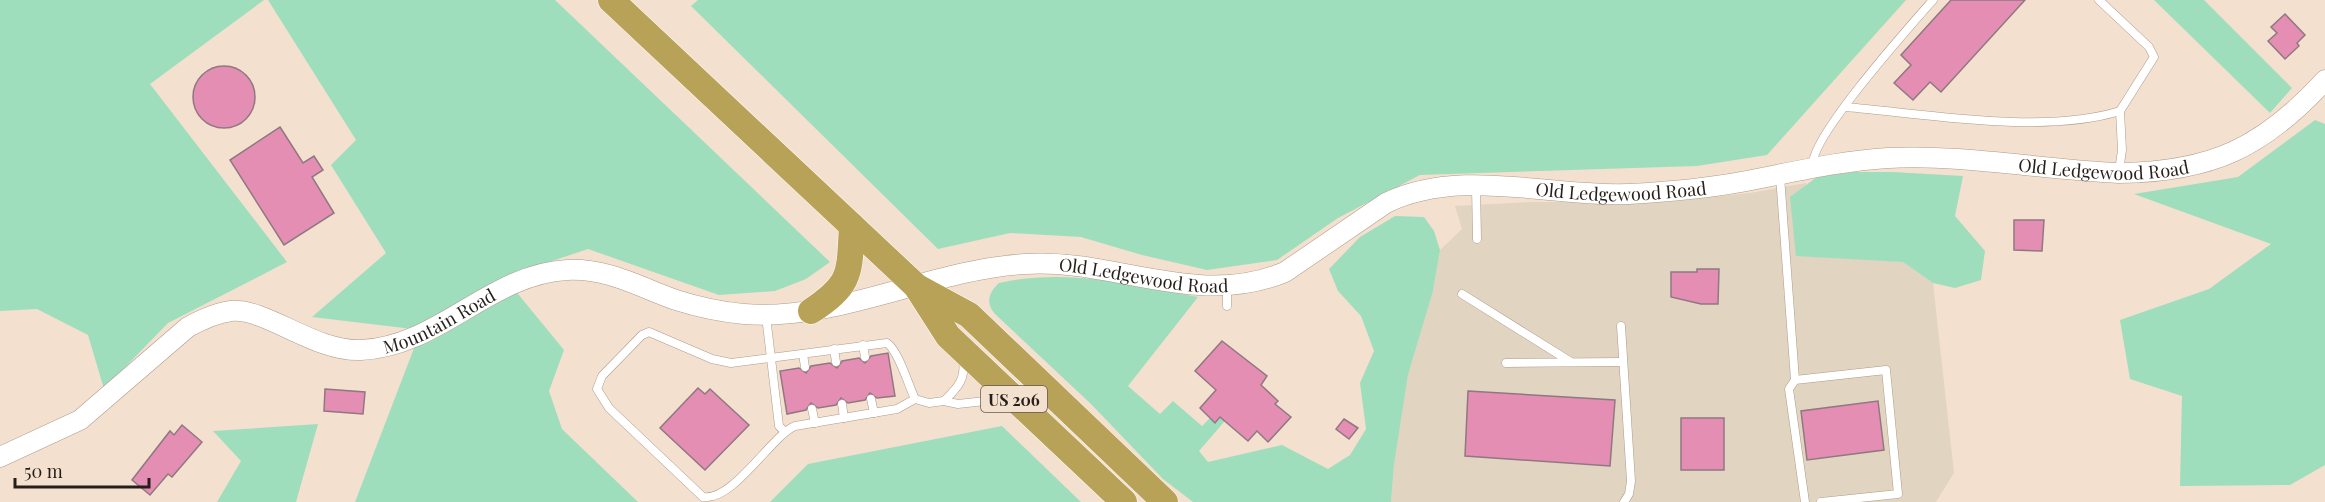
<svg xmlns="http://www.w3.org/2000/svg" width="2325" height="502" font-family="'Playfair Display',serif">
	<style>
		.industrial { fill: #e1d4c1 }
		.green { fill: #9edebd }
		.building { fill: #e48eb4; stroke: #8f7881; stroke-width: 1.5 }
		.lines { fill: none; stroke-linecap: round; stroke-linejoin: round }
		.service-casing { stroke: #ae9b8b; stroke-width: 9 }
		.tertiary-casing { stroke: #ae9b8b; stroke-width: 21 }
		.trunk-casing { stroke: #fff; stroke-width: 27 }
		.service { stroke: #fff; stroke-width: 8 }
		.tertiary { stroke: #fff; stroke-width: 20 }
		.trunk { stroke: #b8a258; stroke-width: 26 }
		.labels { text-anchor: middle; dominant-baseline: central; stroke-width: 4.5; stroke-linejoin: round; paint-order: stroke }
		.shield { fill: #f4e0cf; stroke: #645950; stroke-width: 1.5 }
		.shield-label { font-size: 16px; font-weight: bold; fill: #261f19 }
		.street-label { font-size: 18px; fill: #261f19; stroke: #f4e0cf }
	</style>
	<rect width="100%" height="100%" fill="#f4e0cf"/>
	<!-- industrial -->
	<polygon class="industrial" points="1806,183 1812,251 1903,262 1933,283 1954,473 1936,502 1391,502 1394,465 1408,375 1433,291 1440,250 1462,229 1455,206 1530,202 1666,202 1750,193"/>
	<!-- green -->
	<g class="green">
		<polygon points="0,0 264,0 150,84 287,262 168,323 104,389 88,335 37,309 0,311"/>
		<polygon points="268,0 555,0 830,262 806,279 775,291 719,295 588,249 504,277 564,350 549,391 562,429 638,502 355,502 421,330 312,317 386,253 331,165 356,140"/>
		<polygon points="698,0 1906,0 1767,155 1697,166 1420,175 1338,218 1277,260 1207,270 1142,255 1081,237 1010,233 938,249 691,6"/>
		<polygon points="2154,0 2204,0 2292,88 2270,113"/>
		<polygon points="2315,120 2325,124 2325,465 2290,485 2180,486 2182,396 2130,379 2120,320 2209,289 2271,244 2134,194 2238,177"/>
		<polygon points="1854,172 1893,172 1963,176 1955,216 1985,251 1981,280 1955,288 1933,283 1903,262 1796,256 1790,197 1817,177"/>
		<path d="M 1395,216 L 1424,217 L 1434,231 L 1440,250 L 1433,291 L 1408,375 L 1394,465 L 1391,502 L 1193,502 L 1163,479 L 1091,404 L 995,314 C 985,303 989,292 999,283 C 1065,268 1133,284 1198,297 L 1128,386 L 1160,414 L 1173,401 L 1202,426 L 1210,418 L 1216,423 L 1232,404 L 1236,408 L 1199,451 L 1208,462 L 1282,445 L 1328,469 L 1350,455 L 1366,429 L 1360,383 L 1374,351 L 1361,316 L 1338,291 L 1329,269 L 1360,237 Z"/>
		<polygon points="318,424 296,502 217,502 241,461 213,431"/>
		<polygon points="1002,426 1081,502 770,502 808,464"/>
	</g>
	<!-- building -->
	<g class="building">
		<polygon points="1951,0 2025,0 1941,92 1930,82 1913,100 1894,83 1911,65 1901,55"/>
		<polygon points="2285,14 2305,35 2297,43 2299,46 2285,59 2268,41 2277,33 2271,27"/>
		<circle cx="224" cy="97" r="31"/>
		<polygon points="280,127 303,163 314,156 323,170 312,177 334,213 284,245 230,160"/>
		<polygon points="2014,220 2044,220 2042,251 2014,250"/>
		<polygon points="1697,269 1719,269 1718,304 1701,304 1671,297 1671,272 1697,272"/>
		<polygon points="1222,341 1267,376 1261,385 1278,401 1275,404 1291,417 1268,442 1257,431 1248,441 1220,417 1215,423 1200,408 1216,390 1195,371"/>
		<polygon points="888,353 895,396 877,398 870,393 865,400 848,403 841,398 836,405 818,408 811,403 806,410 787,414 780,371 799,368 806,373 811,366 830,363 837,368 842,361 859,358 865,363 871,356"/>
		<polygon points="698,388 705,394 710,389 749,425 705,470 660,428"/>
		<polygon points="325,389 365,392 363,414 324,411"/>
		<polygon points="1468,391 1615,400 1610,466 1465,456"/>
		<polygon points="1878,401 1884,450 1807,460 1801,411"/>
		<rect x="1681" y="418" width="43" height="52"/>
		<polygon points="1344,419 1358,428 1349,439 1336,429"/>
		<polygon points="182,425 202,442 172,477 168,474 150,495 132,480 170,431 174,435"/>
	</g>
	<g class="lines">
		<defs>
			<g id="service">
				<polyline points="2099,0 2149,47 2154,57 2120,111 2122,150 2119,171"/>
				<path d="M 1846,107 C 1926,114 2043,135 2120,111"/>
				<path d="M 1813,166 C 1808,140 1911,25 1933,0"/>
				<polyline points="1780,176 1795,380"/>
				<polyline points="1476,187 1477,239"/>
				<polyline points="1462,294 1571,362"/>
				<polyline points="1227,306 1227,286"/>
				<polyline points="766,316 779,426 784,431"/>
				<polyline points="1621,326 1631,481 1629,494 1624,502"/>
				<polyline points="863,345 865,357"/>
				<polyline points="834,349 836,362"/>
				<polyline points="803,354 805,367"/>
				<path d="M 963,360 C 966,380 957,388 944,401 L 958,404 L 1003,399"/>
				<polyline points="1506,363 1623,362"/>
				<polyline points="871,399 874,413"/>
				<path d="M 915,399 L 897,409 L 795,426 C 772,435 733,502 703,497 L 609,408 L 597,389 L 602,376 L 642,335 L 649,332 L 712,359 L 731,363 L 887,343 C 898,350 908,384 915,399 L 929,403 L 944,401"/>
				<polyline points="842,404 844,418"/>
				<polyline points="812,409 815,423"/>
				<polyline points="1805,502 1789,389 1795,380 1886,370 1898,494 1821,502"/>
			</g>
			<g id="tertiary">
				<path id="s1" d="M 0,457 L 80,420 L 188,327 C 201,320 215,313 231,311 C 267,308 314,352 361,350 C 438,347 490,274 567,270 C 608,268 639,287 676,300 C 698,307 721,312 744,314 C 841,321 929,270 1025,264 C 1114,258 1197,309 1285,272 L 1386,203 C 1461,167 1548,197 1628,194 C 1666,192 1703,189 1741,182 C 1790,173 1838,161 1888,158 C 1965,154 2043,170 2119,173 C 2211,172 2263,148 2325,80"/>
			</g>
			<g id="trunk">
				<polyline points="611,0 916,286 948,336 1124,502"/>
				<polyline points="919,288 969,315 1165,502"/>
				<path d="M 811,311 C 853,283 849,273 852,226"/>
			</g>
		</defs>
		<!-- service casing -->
		<use href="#service" class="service-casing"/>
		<!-- tertiary casing -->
		<use href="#tertiary" class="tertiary-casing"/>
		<!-- trunk casing -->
		<use href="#trunk" class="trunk-casing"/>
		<!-- service -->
		<use href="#service" class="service"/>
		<!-- tertiary -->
		<use href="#tertiary" class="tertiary"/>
		<!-- trunk -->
		<use href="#trunk" class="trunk"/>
	</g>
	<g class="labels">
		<!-- shield labels -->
		<rect class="shield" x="981" y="386" width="66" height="26" rx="4.5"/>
		<g class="shield-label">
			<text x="1014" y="399">US 206</text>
		</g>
		<!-- street labels -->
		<g class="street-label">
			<text stroke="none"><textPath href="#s1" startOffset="2217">Old Ledgewood Road</textPath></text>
			<text stroke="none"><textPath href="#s1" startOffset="1731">Old Ledgewood Road</textPath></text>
			<text stroke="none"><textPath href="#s1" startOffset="1227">Old Ledgewood Road</textPath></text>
			<text stroke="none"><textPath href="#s1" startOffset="498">Mountain Road</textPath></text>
		</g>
	</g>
	<!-- scale -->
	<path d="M15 478v9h134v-9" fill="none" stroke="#261f19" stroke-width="3"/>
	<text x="24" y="478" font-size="18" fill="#261f19" stroke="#f4e0cf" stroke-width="4.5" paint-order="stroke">50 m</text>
</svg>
